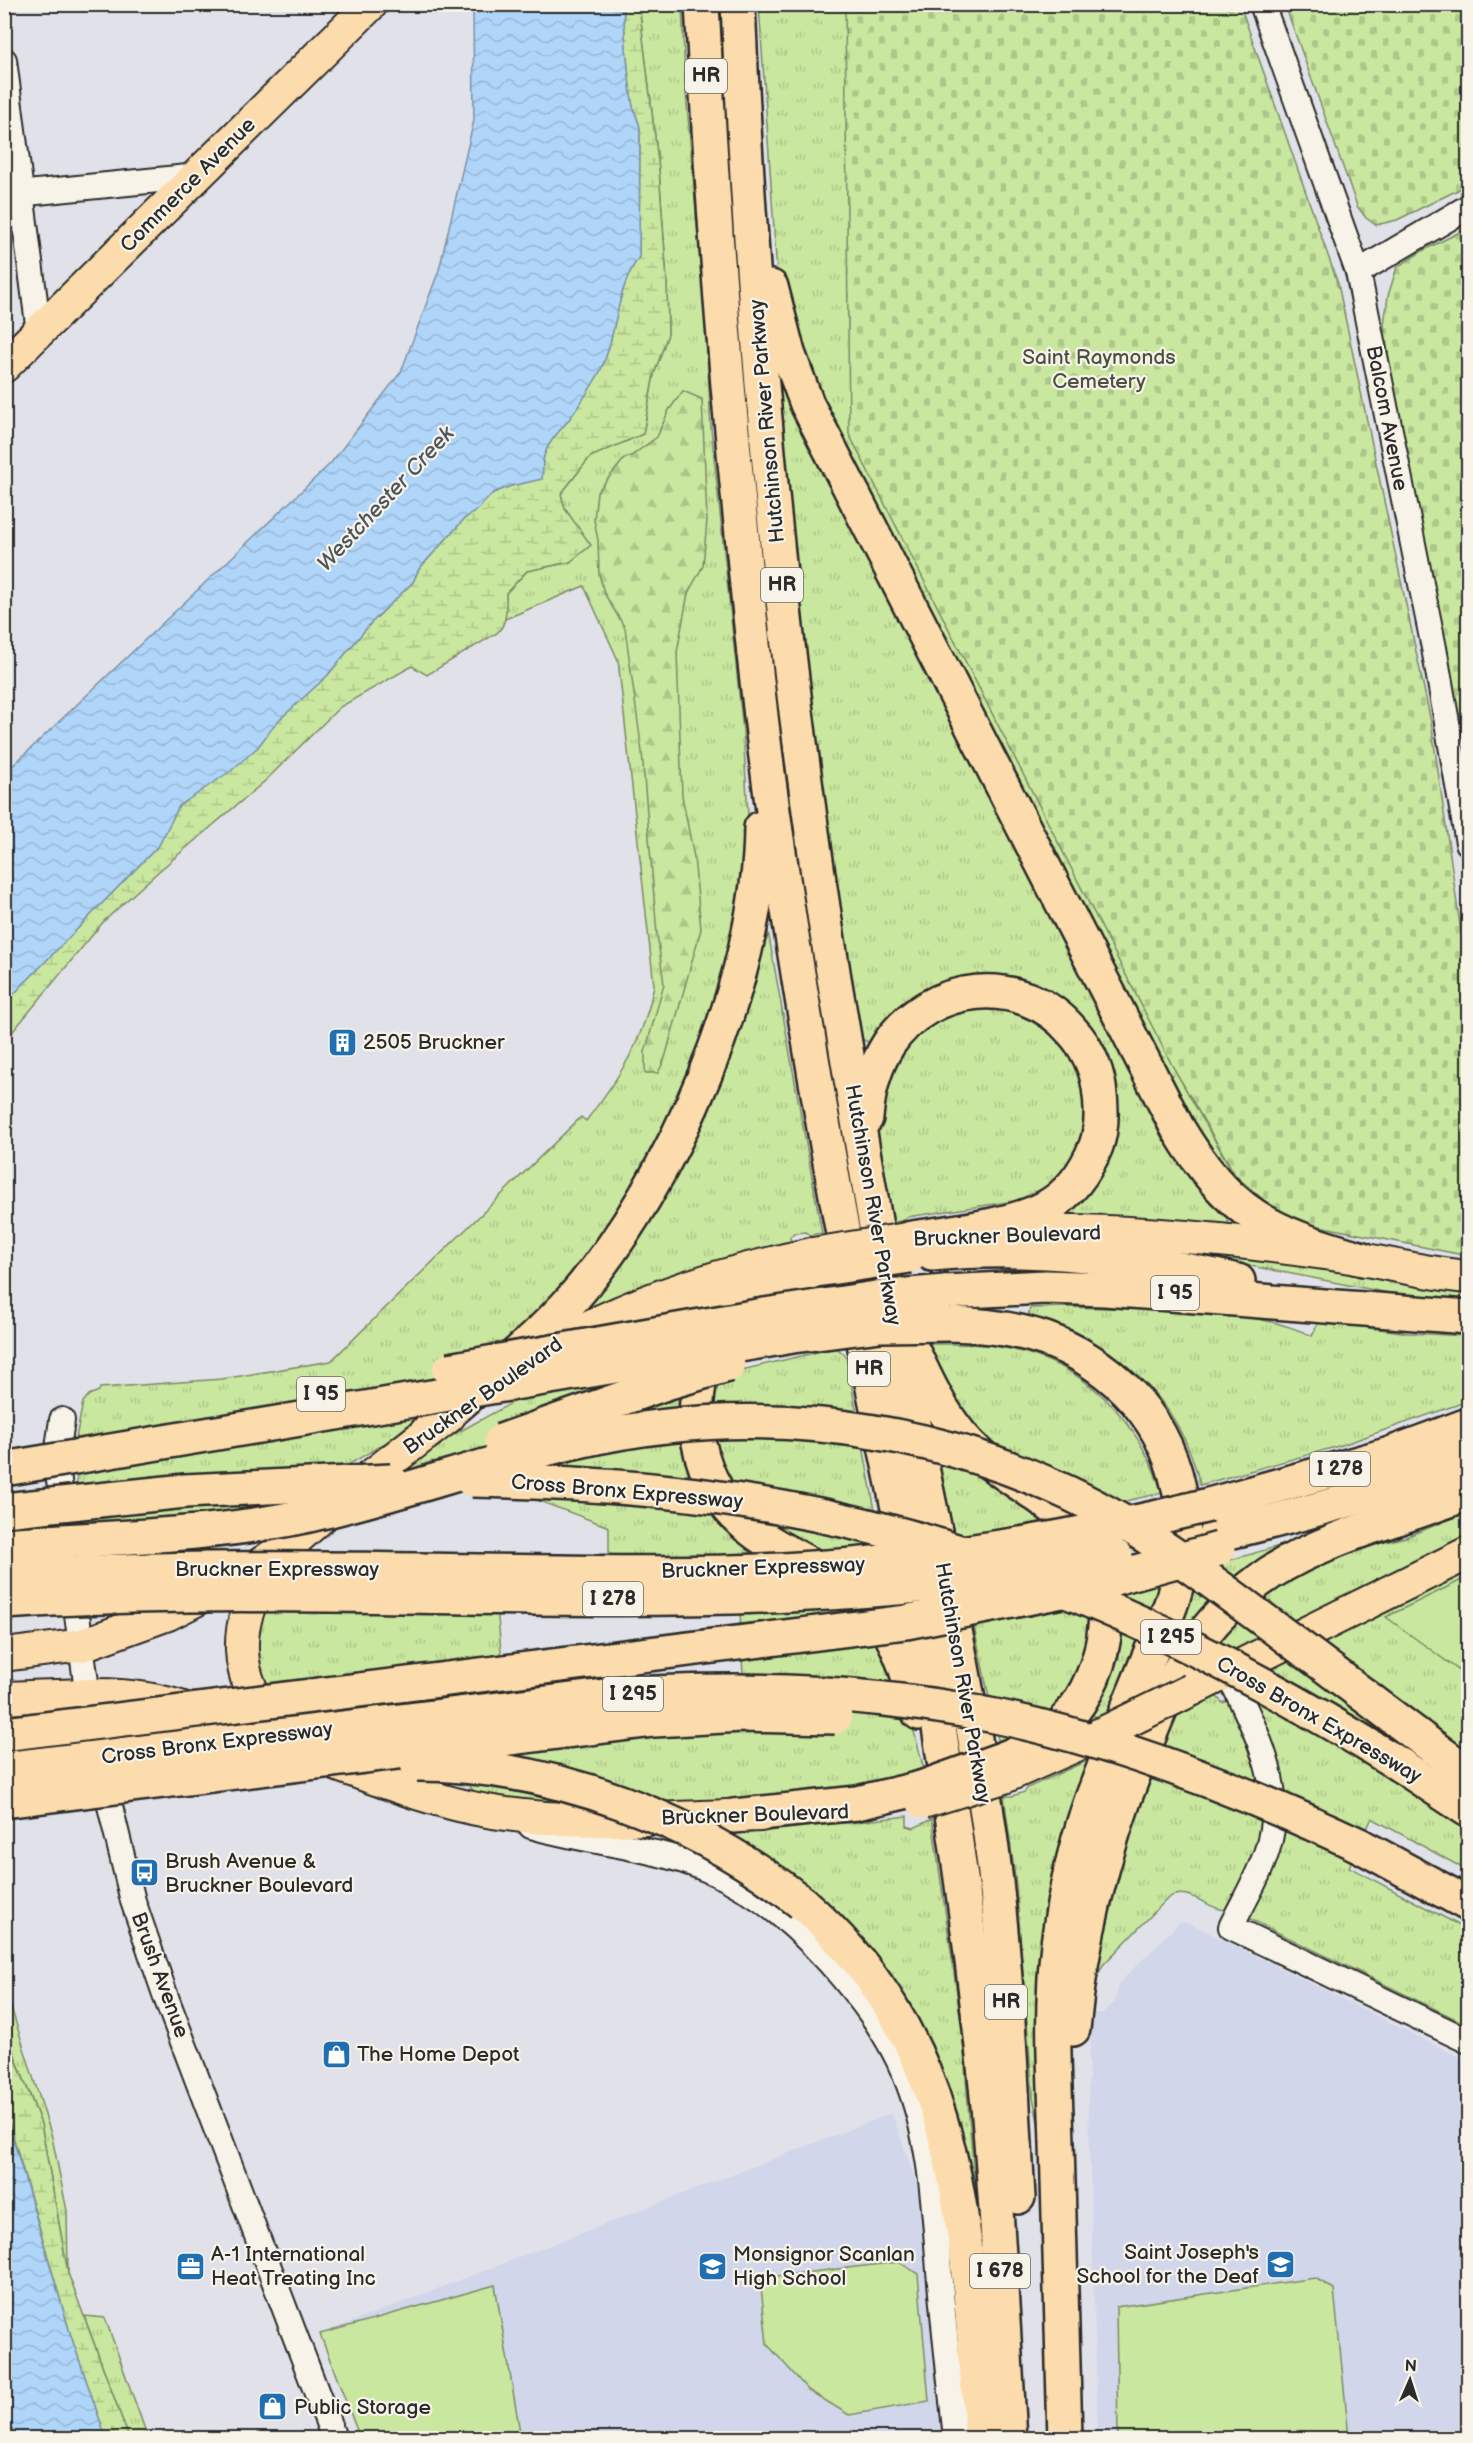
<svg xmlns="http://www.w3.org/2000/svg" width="1473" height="2443" font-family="'Balsamiq Sans',sans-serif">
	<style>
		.built { fill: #d2d6ea }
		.grass { fill: url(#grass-tufts); stroke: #7a8965; stroke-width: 1.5 }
		.forest { fill: url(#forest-firs); stroke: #7a8965; stroke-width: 1.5 }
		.wetland { fill: url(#wetland-marsh); stroke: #7a8965; stroke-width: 1.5 }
		.cemetery { fill: url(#cemetery-stones); stroke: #7a8965; stroke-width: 1.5 }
		.park { fill: #c9e79f; stroke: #7a8965; stroke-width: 1.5 }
		.water { fill: url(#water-waves); stroke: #7a91a7; stroke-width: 1.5 }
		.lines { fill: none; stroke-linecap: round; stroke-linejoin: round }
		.minor-casing { stroke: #2b2b2b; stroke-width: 28 }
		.major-casing { stroke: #2b2b2b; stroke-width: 36 }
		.highway-casing { stroke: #2b2b2b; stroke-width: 38 }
		.minor { stroke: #f7f3e8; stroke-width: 24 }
		.major { stroke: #fcdcac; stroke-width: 32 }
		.highway { stroke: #fcdcac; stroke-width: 33 }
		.major-bridge-casing { stroke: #2b2b2b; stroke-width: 36; stroke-linecap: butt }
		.highway-bridge-casing { stroke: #2b2b2b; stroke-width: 38; stroke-linecap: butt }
		.major-bridge { stroke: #fcdcac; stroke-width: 32 }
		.highway-bridge { stroke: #fcdcac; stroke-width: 33 }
		.labels { text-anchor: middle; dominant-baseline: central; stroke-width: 4.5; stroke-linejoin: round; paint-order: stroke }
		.shield { fill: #f7f3e8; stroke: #686764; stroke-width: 1.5 }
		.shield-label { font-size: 20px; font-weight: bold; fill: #2b2b2b }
		.street-label { font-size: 21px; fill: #2b2b2b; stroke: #f7f3e8 }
		.park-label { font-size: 21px; fill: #4b5142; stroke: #f7f3e8 }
		.poi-label { font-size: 21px; fill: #2b2b2b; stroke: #f7f3e8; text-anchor: start }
		.water-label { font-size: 22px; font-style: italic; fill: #4c565e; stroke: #f7f3e8 }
	</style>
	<defs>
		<pattern id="grass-tufts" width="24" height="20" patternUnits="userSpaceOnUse" patternTransform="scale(1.5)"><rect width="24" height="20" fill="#c9e79f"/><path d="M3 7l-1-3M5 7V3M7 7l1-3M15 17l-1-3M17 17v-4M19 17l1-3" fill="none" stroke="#adc689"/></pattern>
		<pattern id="forest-firs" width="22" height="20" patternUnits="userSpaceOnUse" patternTransform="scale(1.5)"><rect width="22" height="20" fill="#c9e79f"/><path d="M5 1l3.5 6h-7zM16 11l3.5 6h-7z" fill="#adc689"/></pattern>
		<pattern id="wetland-marsh" width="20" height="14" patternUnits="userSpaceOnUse" patternTransform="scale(1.5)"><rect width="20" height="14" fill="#c9e79f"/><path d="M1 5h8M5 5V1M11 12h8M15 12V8" fill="none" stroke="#adc689"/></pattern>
		<pattern id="cemetery-stones" width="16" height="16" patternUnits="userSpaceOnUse" patternTransform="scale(1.5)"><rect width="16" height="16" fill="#c9e79f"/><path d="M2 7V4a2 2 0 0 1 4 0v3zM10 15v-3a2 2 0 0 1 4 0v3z" fill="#adc689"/></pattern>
		<pattern id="water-waves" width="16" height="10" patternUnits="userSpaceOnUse" patternTransform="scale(1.5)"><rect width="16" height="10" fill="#afd5f9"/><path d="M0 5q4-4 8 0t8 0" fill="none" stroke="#97b7d6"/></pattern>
	</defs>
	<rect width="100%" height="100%" fill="#e1e2e9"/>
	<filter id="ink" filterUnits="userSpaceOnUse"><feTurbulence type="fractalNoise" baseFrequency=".0167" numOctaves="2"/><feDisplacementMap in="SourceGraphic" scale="12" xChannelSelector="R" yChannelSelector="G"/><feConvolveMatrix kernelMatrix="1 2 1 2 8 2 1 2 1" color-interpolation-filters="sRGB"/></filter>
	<g filter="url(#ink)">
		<!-- built -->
		<g class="built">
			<polygon points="1179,1923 1189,1923 1468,2061 1468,2438 1098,2438 1088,2102 1089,2058 1093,2013 1102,2013 1115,2002 1120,1982"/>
			<polygon points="892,2113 922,2199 942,2438 360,2438 320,2334"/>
		</g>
		<!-- grass -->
		<g class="grass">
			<path d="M 639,5 L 682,5 L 685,80 L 706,331 L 711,428 L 743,731 L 748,814 L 735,952 L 710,1031 L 653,1162 L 543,1319 L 385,1443 L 198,1555 L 88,1577 L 75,1464 L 76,1438 L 83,1402 L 89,1395 L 99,1391 L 100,1388 L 222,1379 L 331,1361 L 581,1117 L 586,1121 C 620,1076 643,1043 654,986 L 618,660 L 584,586 L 505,619 L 506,593 L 527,571 L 570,562 L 590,545 L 565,509 L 561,494 L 590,457 L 643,434 L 654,374 L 668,334 L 667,281 L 659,170 Z"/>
			<polygon points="759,5 846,5 1159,1039 1172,1065 1227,1162 1242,1182 1236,1188 1218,1171 824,421 777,274"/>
			<polygon points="773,324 1229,1214 1227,1231 1043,1221 1111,1103 1020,987 868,1042 861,1039 843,933 786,512"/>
			<polygon points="759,929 768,931 822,1233 810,1235 806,1232 794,1233 790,1237 792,1247 563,1326 588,1302"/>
			<polygon points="998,1002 1059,1031 1093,1103 1068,1179 1031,1197 1015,1201 907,1217 904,1220 891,1223 878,1134 877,1093 924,1018"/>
			<polygon points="1081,1243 1164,1245 1468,1290 1468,1300 1389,1293 1200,1256"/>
			<path d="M 1068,1307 C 1139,1310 1250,1305 1312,1336 L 1319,1321 L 1409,1333 L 1468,1336 L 1468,1401 L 1339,1446 L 1200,1485 C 1179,1392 1114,1345 1028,1316 L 1030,1308 Z"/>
			<path d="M 926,1344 C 953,1344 979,1343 1005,1348 C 1085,1363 1138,1418 1162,1493 L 1084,1510 L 974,1438 Z"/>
			<polygon points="831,1349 838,1349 846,1356 893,1606 886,1607 782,1537 728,1484 708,1432 716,1376"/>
			<polygon points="683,1373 685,1439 850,1603 898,1671 925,1773 887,1783 666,1807 550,1805 477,1794 469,1786 372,1768 283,1715 260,1686 254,1613 494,1576 506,1704 743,1677 739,1589 609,1588 609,1527 432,1461 367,1489 453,1435 528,1394"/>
			<polygon points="925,1397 1053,1520 1094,1632 1064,1704 1000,1749"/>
			<polygon points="1468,1512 1468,1542 1191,1678 1216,1634 1281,1582 1348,1551 1406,1537"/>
			<polygon points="1303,1539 1149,1695 1199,1569"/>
			<polygon points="1468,1562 1468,1757 1425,1725 1391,1780 1468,1831 1468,1871 1372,1818 1349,1867 1468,1930 1468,2025 1248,1918 1274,1859 1245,1685 1254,1670"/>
			<polygon points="1162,1577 1138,1644 1106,1719 1083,1713 1114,1595"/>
			<path d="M 1211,1697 L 1217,1697 L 1223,1703 L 1230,1699 L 1260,1772 L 1264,1812 L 1254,1859 L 1227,1910 C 1206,1910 1189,1885 1168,1898 L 1103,1965 L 1097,1977 L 1093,2006 L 1089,2006 L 1121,1847 L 1170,1720 Z"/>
			<polygon points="1093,1758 1072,1815 1044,1911 1047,1918 1044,2153 1033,2097 1016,1885 1004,1796 1012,1796 1025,1792 1027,1788"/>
			<polygon points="907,1816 907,1826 914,1828 932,1819 962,2029 975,2190 969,2191 950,2113 707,1826 849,1823"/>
			<polygon points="4,1985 52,2137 67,2211 68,2273 41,2124 5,2029"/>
			<polygon points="84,2316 105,2318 148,2438 129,2438"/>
		</g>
		<!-- forest -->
		<polygon class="forest" points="683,391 702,399 707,520 703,566 688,593 677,652 682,796 694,857 701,929 665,1058 658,1073 645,1073 645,1052 664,984 657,934 642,752 625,628 604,593 599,574 598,540 594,520 597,492 625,458 631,456 657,437 669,410"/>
		<!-- wetland -->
		<g class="wetland">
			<path d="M 623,5 L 639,5 L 659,170 L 667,281 L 668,334 L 654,374 L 643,434 L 590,457 L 561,494 L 565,509 L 591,545 L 570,562 L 527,571 L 506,593 C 506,608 508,623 497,633 L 427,675 L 412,666 L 340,707 L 265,781 L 159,871 L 104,921 L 5,1041 L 5,1003 L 159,845 L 179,806 L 257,748 L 277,721 L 327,676 L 370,624 L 413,582 L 419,569 L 465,518 L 476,511 L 493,493 L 511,486 L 542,479 C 543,472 542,463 544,456 C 548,441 561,430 570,418 C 580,404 590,389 598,375 C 618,337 614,291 639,257 L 640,128 C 638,119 633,110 632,101 C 627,69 625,37 623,5 Z"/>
			<polygon points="4,2029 41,2124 68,2273 129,2438 106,2438 70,2333 5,2108"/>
		</g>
		<!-- cemetery -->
		<g class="cemetery">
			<polygon points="845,5 1240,5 1338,284 1431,722 1468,981 1468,1256 1304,1223 1273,1208 1236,1176 1172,1065 849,434"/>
			<polygon points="1285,5 1468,5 1468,185 1397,220 1376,225 1366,218 1357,206"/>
			<polygon points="1468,228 1468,765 1389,360 1384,325 1388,296 1397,267 1424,250"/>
		</g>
		<!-- park -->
		<g class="park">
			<polygon points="1468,1577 1468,1677 1386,1617"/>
			<polygon points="899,2262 918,2274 929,2401 849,2415 808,2390 767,2344 760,2278"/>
			<polygon points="1315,2278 1334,2289 1349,2438 1118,2438 1116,2307"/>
			<polygon points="495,2285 521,2438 360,2438 320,2334"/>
		</g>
		<!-- water -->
		<g class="water">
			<path d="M 473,5 L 623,5 C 625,37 627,69 632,101 C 633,110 638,119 640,128 L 639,257 C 614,291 618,338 598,375 C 590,389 580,404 570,418 C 561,430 548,441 544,456 C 542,463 543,472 542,479 L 511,486 L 493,493 L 476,511 L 465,518 L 419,569 L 413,582 L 370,624 L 327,676 L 277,722 L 257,748 L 232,770 L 179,806 L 159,845 L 5,1003 L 5,773 L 331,463 L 401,372 L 439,270 L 474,120 Z"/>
			<polygon points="4,2108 70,2333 106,2438 5,2438"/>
		</g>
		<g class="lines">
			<defs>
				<g id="minor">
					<polyline points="1262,4 1358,272 1434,648 1468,843"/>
					<polyline points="4,60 39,332"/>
					<polyline points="7,195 198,176"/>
					<polyline points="1358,272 1468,207"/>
					<polyline points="62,1420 58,1448 58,1473 90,1712"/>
					<path d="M 1228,1672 C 1253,1727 1287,1784 1268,1847 C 1260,1875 1244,1900 1231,1927 L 1468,2041"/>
					<polyline points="102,1773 133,1901 167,2000 334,2438"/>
					<path d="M 531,1826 C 589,1843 652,1846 708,1870 C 755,1889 796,1925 830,1963 C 860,1997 888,2033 905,2075 C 931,2137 934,2205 939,2271 C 944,2327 950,2383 956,2438"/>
				</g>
				<g id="major">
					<polyline points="4,366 371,4"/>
					<path d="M 992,1232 C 1103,1227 1214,1237 1324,1253 C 1372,1259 1420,1273 1468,1277"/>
					<path d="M 544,1351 C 626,1302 720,1273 813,1254"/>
					<path d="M 267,1574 C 232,1622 233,1679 274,1723"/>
					<polyline points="4,1655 82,1645 168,1614 245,1575 294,1541 344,1497 449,1416"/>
					<polyline points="1191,1690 1468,1553"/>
					<path d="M 4,1698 C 50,1697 102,1691 147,1699 C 189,1706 229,1726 269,1740"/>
					<path d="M 321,1759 C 375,1778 430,1801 487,1811 C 577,1827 670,1817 761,1815"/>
					<polyline points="1004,1777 1101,1734"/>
				</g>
				<g id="highway">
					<path d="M 702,4 C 711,181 724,358 742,534 C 752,640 763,747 779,852 C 805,1023 834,1194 868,1363 C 891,1480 919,1596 937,1714 C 957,1844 976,1975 988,2106 C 998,2217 1003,2328 1010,2438"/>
					<path d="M 738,4 C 752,330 782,656 834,978 C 857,1113 878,1249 905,1383 C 935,1536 970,1688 991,1842 C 1007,1960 1011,2079 1018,2197"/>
					<path d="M 771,287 L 788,353 L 807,404 L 1177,1127 C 1229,1214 1268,1232 1363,1259"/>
					<path d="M 866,1118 C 868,1092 874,1067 888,1045 C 929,982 1022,972 1072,1031 C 1086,1046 1096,1067 1099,1087 C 1102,1107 1103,1127 1096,1146 C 1086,1171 1069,1195 1045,1208 C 1008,1227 948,1232 907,1239"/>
					<path d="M 932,1254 C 1036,1244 1136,1258 1238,1281"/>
					<path d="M 816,1270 C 762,1287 716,1311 702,1370 C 685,1440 707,1505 771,1543 C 807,1565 849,1579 877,1613 C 900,1642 909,1678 919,1713"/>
					<polyline points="945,1292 1046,1287 1105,1289 1468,1317"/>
					<path d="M 951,1324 C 1020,1326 1075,1340 1126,1390 C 1181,1445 1196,1525 1173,1598 C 1166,1620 1155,1642 1146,1664 C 1130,1703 1113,1743 1098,1783 C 1077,1835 1065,1889 1058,1944 C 1050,2010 1055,2077 1057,2143 C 1059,2242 1062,2340 1065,2438"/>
					<polyline points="631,1332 708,1299 759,1283"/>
					<path d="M 909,1343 C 928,1383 945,1424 979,1454 C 1012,1482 1055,1501 1082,1536 C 1125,1594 1106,1686 1054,1732 C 1039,1745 1019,1752 1002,1759"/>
					<path d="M 427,1432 C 476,1388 531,1346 574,1297 C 673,1183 760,979 761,828"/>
					<polyline points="1209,1505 1387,1455 1468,1425"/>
					<path d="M 1216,1535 C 1302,1515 1386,1492 1468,1459"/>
					<polyline points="1418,1736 1468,1773"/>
					<polyline points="1400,1765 1468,1810"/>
					<polyline points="734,1816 857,1803 921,1788"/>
					<polyline points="1359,1845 1468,1904"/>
					<path d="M 802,1903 C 970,2049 964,2235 982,2438"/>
					<path d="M 1073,2029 C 1082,1928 1110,1827 1150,1734 C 1161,1707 1173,1678 1190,1653 C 1210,1622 1239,1594 1270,1573 C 1327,1536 1405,1518 1468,1493"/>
				</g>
			</defs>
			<!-- minor casing -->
			<use href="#minor" class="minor-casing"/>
			<!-- major casing -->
			<use href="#major" class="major-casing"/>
			<!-- highway casing -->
			<use href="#highway" class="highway-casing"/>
			<!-- minor -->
			<use href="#minor" class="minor"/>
			<!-- major -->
			<use href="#major" class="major"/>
			<!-- highway -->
			<use href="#highway" class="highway"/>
			<defs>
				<g id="major-bridge">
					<polyline points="813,1254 907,1239"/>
					<polyline points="1101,1734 1191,1690"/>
					<polyline points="923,1802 1004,1777"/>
				</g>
				<g id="highway-bridge">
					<polyline points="816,1270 910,1256"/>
					<polyline points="449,1370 758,1316 876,1298 945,1292"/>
					<polyline points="501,1441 666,1383 728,1365"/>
					<polyline points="4,1469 793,1336 881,1325 951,1324"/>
					<path d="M 472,1480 C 576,1482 680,1489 783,1508 C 1005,1547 1211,1646 1400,1765"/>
					<polyline points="4,1510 185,1491 391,1481"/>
					<path d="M 4,1545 C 103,1537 203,1537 300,1517 C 394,1497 485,1462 579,1441 C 738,1404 906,1420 1055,1487 C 1130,1520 1194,1568 1260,1617 C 1313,1657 1365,1696 1418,1736"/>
					<path d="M 4,1577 C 163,1566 320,1568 479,1571 C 580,1572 681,1575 783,1570 C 927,1562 1069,1540 1209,1505"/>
					<path d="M 4,1602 C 375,1576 749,1633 1116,1557"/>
					<polyline points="4,1734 906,1622 1082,1587 1219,1549"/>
					<path d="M 417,1764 C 551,1764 697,1819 802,1903"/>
					<path d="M 4,1769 L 606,1696 C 736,1686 867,1690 995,1716 C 1120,1742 1244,1791 1359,1845"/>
					<polyline points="921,1788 1002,1759"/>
					<polyline points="4,1801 654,1720 742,1715 835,1717"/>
				</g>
			</defs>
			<!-- major-bridge casing -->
			<use href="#major-bridge" class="major-bridge-casing"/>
			<!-- highway-bridge casing -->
			<use href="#highway-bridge" class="highway-bridge-casing"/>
			<!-- major-bridge -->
			<use href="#major-bridge" class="major-bridge"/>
			<!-- highway-bridge -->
			<use href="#highway-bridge" class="highway-bridge"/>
		</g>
	</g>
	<!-- icons -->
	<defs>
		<symbol id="building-square" viewBox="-11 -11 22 22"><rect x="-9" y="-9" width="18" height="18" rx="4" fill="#1f6fb2" stroke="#f7f3e8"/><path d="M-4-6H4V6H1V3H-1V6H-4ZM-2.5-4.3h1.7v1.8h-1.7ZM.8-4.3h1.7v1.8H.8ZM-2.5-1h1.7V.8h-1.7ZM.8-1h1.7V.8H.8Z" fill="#fff"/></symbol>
		<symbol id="bus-square" viewBox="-11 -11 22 22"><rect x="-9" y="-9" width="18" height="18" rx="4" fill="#1f6fb2" stroke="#f7f3e8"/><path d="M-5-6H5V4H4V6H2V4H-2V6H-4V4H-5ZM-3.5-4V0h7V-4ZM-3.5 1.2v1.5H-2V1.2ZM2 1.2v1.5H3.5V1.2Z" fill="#fff"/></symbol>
		<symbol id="shop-square" viewBox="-11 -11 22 22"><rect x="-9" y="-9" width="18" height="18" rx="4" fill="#1f6fb2" stroke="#f7f3e8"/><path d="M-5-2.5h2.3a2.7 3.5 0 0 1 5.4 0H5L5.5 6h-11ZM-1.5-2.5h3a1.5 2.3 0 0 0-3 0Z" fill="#fff"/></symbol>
		<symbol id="school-square" viewBox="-11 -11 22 22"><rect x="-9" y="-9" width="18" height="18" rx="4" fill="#1f6fb2" stroke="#f7f3e8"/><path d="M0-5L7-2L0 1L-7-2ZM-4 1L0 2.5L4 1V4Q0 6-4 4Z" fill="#fff"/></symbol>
		<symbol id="office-square" viewBox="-11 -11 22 22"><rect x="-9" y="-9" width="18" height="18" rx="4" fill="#1f6fb2" stroke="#f7f3e8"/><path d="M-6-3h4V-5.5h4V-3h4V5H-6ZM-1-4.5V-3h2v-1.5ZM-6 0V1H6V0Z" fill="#fff"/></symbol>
	</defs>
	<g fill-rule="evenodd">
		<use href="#building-square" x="326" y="1026" width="33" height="33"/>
		<use href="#bus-square" x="128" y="1856" width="33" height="33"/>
		<use href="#shop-square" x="320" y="2038" width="33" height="33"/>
		<use href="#school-square" x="1264" y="2248" width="33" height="33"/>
		<use href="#office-square" x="174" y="2250" width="33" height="33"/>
		<use href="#school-square" x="696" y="2250" width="33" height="33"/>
		<use href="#shop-square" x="256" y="2390" width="33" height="33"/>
	</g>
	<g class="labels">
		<!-- shield labels -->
		<g class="shield">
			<rect x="685" y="59" width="42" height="34" rx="4.5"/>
			<rect x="761" y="568" width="42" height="34" rx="4.5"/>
			<rect x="1151" y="1276" width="48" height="34" rx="4.5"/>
			<rect x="848" y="1352" width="42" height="34" rx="4.5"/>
			<rect x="297" y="1377" width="48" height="34" rx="4.5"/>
			<rect x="1310" y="1452" width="60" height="34" rx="4.5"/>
			<rect x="583" y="1582" width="60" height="34" rx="4.5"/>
			<rect x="1141" y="1620" width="60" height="34" rx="4.5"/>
			<rect x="603" y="1677" width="60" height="34" rx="4.5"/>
			<rect x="985" y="1985" width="42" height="34" rx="4.5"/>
			<rect x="970" y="2254" width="60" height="34" rx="4.5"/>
		</g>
		<g class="shield-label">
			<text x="706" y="76">HR</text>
			<text x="782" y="585">HR</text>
			<text x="1175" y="1293">I 95</text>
			<text x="869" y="1369">HR</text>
			<text x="321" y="1394">I 95</text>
			<text x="1340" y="1469">I 278</text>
			<text x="613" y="1599">I 278</text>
			<text x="1171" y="1637">I 295</text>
			<text x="633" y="1694">I 295</text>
			<text x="1006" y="2002">HR</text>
			<text x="1000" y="2271">I 678</text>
		</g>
		<!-- street labels -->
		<g class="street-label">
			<text transform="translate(188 185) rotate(-45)">Commerce Avenue</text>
			<text transform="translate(1387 418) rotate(79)">Balcom Avenue</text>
			<text transform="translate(767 421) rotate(-95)">Hutchinson River Parkway</text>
			<text transform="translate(873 1205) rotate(80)">Hutchinson River Parkway</text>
			<text transform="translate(1007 1236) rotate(-2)">Bruckner Boulevard</text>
			<text transform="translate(483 1396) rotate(-35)">Bruckner Boulevard</text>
			<text transform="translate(627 1492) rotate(5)">Cross Bronx Expressway</text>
			<text transform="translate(763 1568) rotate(-2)">Bruckner Expressway</text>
			<text x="277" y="1569">Bruckner Expressway</text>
			<text transform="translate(963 1683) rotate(80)">Hutchinson River Parkway</text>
			<text transform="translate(1319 1720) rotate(30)">Cross Bronx Expressway</text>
			<text transform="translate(217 1743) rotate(-7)">Cross Bronx Expressway</text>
			<text transform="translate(755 1815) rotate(-2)">Bruckner Boulevard</text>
			<text transform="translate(160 1975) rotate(70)">Brush Avenue</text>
		</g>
		<!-- park labels -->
		<g class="park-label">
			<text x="1099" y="357">Saint Raymonds<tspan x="1099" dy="24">Cemetery</tspan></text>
		</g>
		<!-- poi labels -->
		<g class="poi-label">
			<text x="363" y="1042">2505 Bruckner</text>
			<text x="165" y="1861">Brush Avenue &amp;<tspan x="165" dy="24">Bruckner Boulevard</tspan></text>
			<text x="357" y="2054">The Home Depot</text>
			<text x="1259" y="2252" text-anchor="end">Saint Joseph's<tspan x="1259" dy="24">School for the Deaf</tspan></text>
			<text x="211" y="2254">A-1 International<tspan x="211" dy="24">Heat Treating Inc</tspan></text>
			<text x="733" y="2254">Monsignor Scanlan<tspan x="733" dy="24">High School</tspan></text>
			<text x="294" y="2407">Public Storage</text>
		</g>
		<!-- water labels -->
		<g class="water-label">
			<text transform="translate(386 499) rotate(-47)">Westchester Creek</text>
		</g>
	</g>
	<!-- margin -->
	<rect width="1473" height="2443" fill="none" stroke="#f7f3e8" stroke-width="24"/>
	<rect x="12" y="12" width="1449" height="2419" fill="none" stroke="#2b2b2b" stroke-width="2" filter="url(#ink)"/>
	<!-- north arrow -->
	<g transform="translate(1410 2380) rotate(3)" stroke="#f7f3e8" stroke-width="4.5" paint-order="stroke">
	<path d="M0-4.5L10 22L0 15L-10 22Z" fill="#2b2b2b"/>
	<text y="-9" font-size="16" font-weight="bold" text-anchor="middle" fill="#2b2b2b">N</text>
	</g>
</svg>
